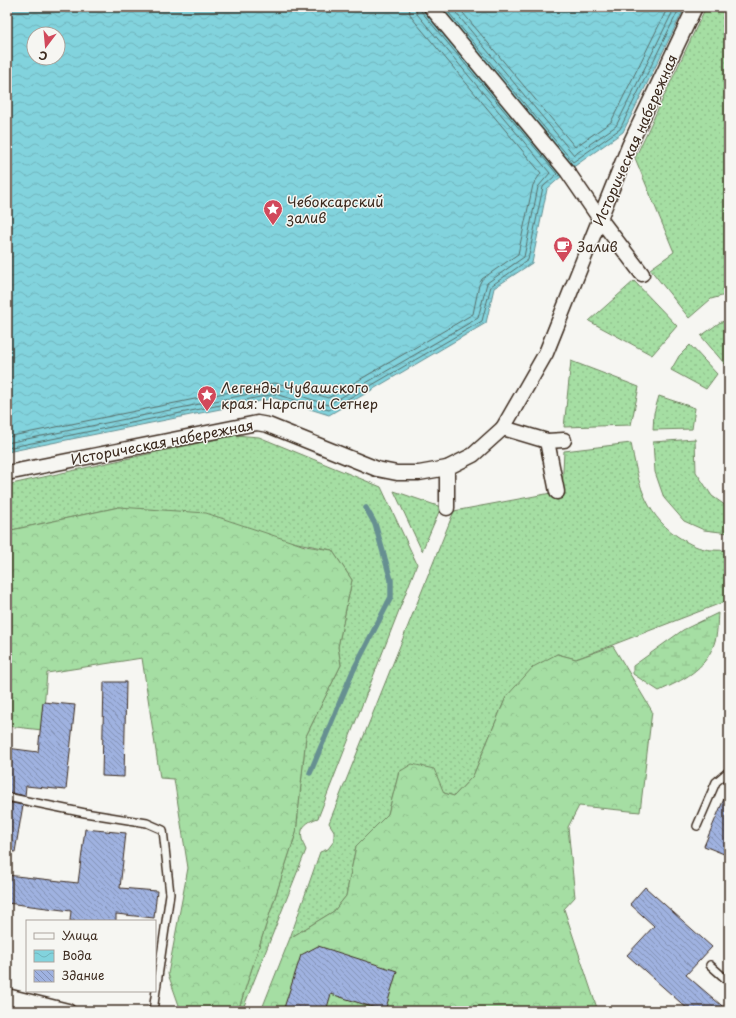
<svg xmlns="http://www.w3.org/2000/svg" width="736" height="1018" font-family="'Playpen Sans',sans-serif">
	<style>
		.grass { fill: url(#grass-dots); stroke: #708460 }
		.forest { fill: url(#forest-crowns); stroke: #708460 }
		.wetland { fill: url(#wetland-marsh); stroke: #708460 }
		.water { fill: url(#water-waves); stroke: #668f91; fill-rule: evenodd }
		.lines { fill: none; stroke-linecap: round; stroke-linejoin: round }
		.shore { stroke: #576e6a; stroke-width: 1 }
		.stream { stroke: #668f91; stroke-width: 5.5 }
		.building { fill: url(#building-back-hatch); stroke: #3b2a1e }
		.lane-casing { stroke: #3b2a1e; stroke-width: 10 }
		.street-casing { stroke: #3b2a1e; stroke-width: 17 }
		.lane { stroke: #f6f6f2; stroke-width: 7 }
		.street { stroke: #f6f6f2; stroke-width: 14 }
		.labels { text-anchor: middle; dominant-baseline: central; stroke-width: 3; stroke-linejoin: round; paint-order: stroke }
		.street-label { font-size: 14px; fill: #3b2a1e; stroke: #f6f6f2 }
		.poi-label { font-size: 14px; fill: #3b2a1e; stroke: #f6f6f2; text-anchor: start }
	</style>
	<defs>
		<pattern id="grass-dots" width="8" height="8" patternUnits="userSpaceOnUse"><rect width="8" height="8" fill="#a5dea3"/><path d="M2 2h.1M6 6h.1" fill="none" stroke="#8fbf8c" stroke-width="1.8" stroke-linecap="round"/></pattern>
		<pattern id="forest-crowns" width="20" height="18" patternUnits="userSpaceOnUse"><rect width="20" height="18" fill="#a5dea3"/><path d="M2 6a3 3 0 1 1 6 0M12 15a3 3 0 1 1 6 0" fill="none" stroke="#8fbf8c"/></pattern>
		<pattern id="wetland-marsh" width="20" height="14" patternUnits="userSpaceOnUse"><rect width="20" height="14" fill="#a5dea3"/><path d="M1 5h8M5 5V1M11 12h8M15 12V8" fill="none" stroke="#8fbf8c"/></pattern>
		<pattern id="water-waves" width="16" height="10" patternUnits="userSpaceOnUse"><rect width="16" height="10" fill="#82d3dd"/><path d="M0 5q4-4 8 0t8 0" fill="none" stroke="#71b5bd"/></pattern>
		<pattern id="building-back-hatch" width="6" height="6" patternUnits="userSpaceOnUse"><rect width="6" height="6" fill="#9fb2e0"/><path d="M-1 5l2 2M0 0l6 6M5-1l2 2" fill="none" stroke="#8391b5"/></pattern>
	</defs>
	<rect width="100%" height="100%" fill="#f6f6f2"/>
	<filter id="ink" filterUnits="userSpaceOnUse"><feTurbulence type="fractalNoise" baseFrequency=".025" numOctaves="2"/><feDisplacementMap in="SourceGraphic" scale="8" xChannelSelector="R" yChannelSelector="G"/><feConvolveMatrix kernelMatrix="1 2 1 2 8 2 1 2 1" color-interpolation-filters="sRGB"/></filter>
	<g filter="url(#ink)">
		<!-- grass -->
		<g class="grass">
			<polygon points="706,7 729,7 729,294 711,299 689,318 650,269 674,252 635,158"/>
			<polygon points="634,281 677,326 652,355 589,321"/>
			<polygon points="729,319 729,369 701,336 719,323"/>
			<polygon points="690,345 717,374 706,389 671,370 679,356"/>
			<polygon points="571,361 639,387 631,425 564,427"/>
			<polygon points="659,396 695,408 692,429 653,430 654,413"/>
			<path d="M 235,435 L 259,437 L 381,487 L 417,564 L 318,818 C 300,824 298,833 306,850 L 242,1011 L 238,1011 L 296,833 L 306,736 L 341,665 L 338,647 L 352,580 L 332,550 L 119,507 L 7,531 L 7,485 Z"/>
			<polygon points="695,439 696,472 712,496 729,508 729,533 704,530 684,521 664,498 655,472 653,442"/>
			<path d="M 631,443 C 638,481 643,512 677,536 C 697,549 705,551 729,550 L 729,600 L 576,659 L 557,654 L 506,697 L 473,776 L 454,796 L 444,793 L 399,772 L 388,814 L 356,846 L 346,896 L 334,911 L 290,938 L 320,852 L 328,849 L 334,841 L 334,831 L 329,823 L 454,511 L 562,491 L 564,451 Z"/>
			<polygon points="394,491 441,507 422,551"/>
		</g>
		<!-- forest -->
		<g class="forest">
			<polygon points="119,507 206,513 305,546 332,550 352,580 338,647 341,665 306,736 296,833 238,1011 181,1011 168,974 188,868 174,779 160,778 142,658 47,673 42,730 7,726 7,531"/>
			<polygon points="613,646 652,711 640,812 579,806 568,827 575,897 564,909 598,1011 261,1011 290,938 334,911 346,896 356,846 388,814 399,772 412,764 434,769 444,793 454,796 473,776 506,697 533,667 557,654 576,659"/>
		</g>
		<!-- wetland -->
		<path class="wetland" d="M 718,613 C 717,622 718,634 714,644 C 705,670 683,680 659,691 L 633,674 L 633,666 L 683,630 Z"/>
		<!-- water -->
		<g class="water">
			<path d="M 7,7 L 423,7 L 563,175 L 547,189 L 532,263 L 494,288 L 486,323 L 329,415 L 275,398 L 7,452 ZM 34,34 L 58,34 L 58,58 L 34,58 Z"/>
			<polygon points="439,7 685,7 623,132 572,168"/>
		</g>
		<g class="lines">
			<!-- shore -->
			<g class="shore">
				<polyline points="444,7 573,162 620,129 680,7"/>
				<polyline points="451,7 574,155 616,126 675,7"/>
				<polyline points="458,7 575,147 611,122 668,7"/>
				<polyline points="7,437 274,383 291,386 328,398 473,314 479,285 482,279 518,254 533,185 541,173 412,18 410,14 409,7"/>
				<polyline points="7,443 274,389 289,392 328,405 478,318 487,283 524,257 538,187 550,173 417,14 415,7"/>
				<polyline points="7,448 275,394 329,410 482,321 491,286 528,260 543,187 557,174 421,11 420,7"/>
			</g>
			<!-- stream -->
			<polyline class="stream" points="310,773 353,671 391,597 391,580 375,524 366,508"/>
		</g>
		<!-- building -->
		<g class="building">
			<polygon points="104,682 126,682 124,777 102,776"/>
			<polygon points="43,702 75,705 66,790 26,786 25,796 7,792 7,748 38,752"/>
			<polygon points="729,787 729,856 704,846"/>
			<polygon points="7,802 23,805 15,852 7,851"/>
			<polygon points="85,829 126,833 120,888 157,891 154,918 116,914 116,921 70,921 71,911 7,903 7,875 78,883"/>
			<polygon points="645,887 712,947 686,975 728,1011 690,1011 627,955 654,926 630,904"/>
			<polygon points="318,946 397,971 385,1011 331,994 326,1011 283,1011 301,955"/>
		</g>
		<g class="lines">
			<defs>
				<g id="lane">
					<polyline points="7,797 85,813 147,823 163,830 170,894 153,1011"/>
					<polyline points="697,826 716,782 729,771"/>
					<polyline points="710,965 729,982"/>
					<polyline points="12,1011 13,998"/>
				</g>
				<g id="street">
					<polyline points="431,7 567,171 600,219 642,274"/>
					<polyline points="503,428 547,441 564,440"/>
					<polyline points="547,441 557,492"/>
					<polyline points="7,473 257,423 268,425 377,469 397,473 419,473 447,468 473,455 503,428 546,353 629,146 695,7"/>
					<polyline points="447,508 447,468"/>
					<polyline points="7,996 68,1011"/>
				</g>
			</defs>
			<!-- lane casing -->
			<use href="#lane" class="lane-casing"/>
			<!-- street casing -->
			<use href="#street" class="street-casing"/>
			<!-- lane -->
			<use href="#lane" class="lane"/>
			<!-- street -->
			<use href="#street" class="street"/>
		</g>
	</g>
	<!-- icons -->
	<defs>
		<symbol id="sight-pin" viewBox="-11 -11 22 30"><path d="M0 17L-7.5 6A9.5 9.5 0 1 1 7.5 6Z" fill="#d1495b" stroke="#f6f6f2"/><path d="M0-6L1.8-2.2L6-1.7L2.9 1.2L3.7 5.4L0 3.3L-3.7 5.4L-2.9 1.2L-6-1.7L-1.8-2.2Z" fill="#fff"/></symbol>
		<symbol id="cafe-pin" viewBox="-11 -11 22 30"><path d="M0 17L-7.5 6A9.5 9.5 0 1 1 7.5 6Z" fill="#d1495b" stroke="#f6f6f2"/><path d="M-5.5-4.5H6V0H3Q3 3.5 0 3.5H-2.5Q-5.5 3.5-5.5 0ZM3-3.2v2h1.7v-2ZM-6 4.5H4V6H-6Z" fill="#fff"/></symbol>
	</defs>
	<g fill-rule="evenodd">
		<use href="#sight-pin" x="262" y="198" width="22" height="30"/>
		<use href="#cafe-pin" x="552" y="235" width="22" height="30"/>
		<use href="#sight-pin" x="196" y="384" width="22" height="30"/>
	</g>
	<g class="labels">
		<!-- street labels -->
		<g class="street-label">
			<text transform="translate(635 140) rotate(-66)">Историческая набережная</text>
			<text transform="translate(162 442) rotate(-11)">Историческая набережная</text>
		</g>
		<!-- poi labels -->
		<g class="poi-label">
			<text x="287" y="201">Чебоксарский<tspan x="287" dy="16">залив</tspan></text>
			<text x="577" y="246">Залив</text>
			<text x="221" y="387">Легенды Чувашского<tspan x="221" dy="16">края: Нарспи и Сетнер</tspan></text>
		</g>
	</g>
	<!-- margin -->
	<rect width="736" height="1018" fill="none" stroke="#f6f6f2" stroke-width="24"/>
	<rect x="12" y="12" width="712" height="994" fill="none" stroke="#3b2a1e" stroke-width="1.5" filter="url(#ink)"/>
	<!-- legend -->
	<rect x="26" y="920" width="130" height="72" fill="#f6f6f2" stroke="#aba49d"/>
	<rect x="34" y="933" width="20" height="6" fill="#f6f6f2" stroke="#aba49d"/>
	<text x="62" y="940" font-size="12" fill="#3b2a1e">Улица</text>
	<rect x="34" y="950" width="20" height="12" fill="url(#water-waves)" stroke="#aba49d"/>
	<text x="62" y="960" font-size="12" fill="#3b2a1e">Вода</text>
	<rect x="34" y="970" width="20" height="12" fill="url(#building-back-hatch)" stroke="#aba49d"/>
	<text x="62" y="980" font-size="12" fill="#3b2a1e">Здание</text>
	<!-- north arrow -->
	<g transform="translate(46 46) rotate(196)"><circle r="19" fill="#f6f6f2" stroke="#aba49d"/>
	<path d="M0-3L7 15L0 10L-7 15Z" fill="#d1495b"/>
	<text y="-6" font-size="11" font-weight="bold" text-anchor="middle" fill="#3b2a1e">С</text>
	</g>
</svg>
